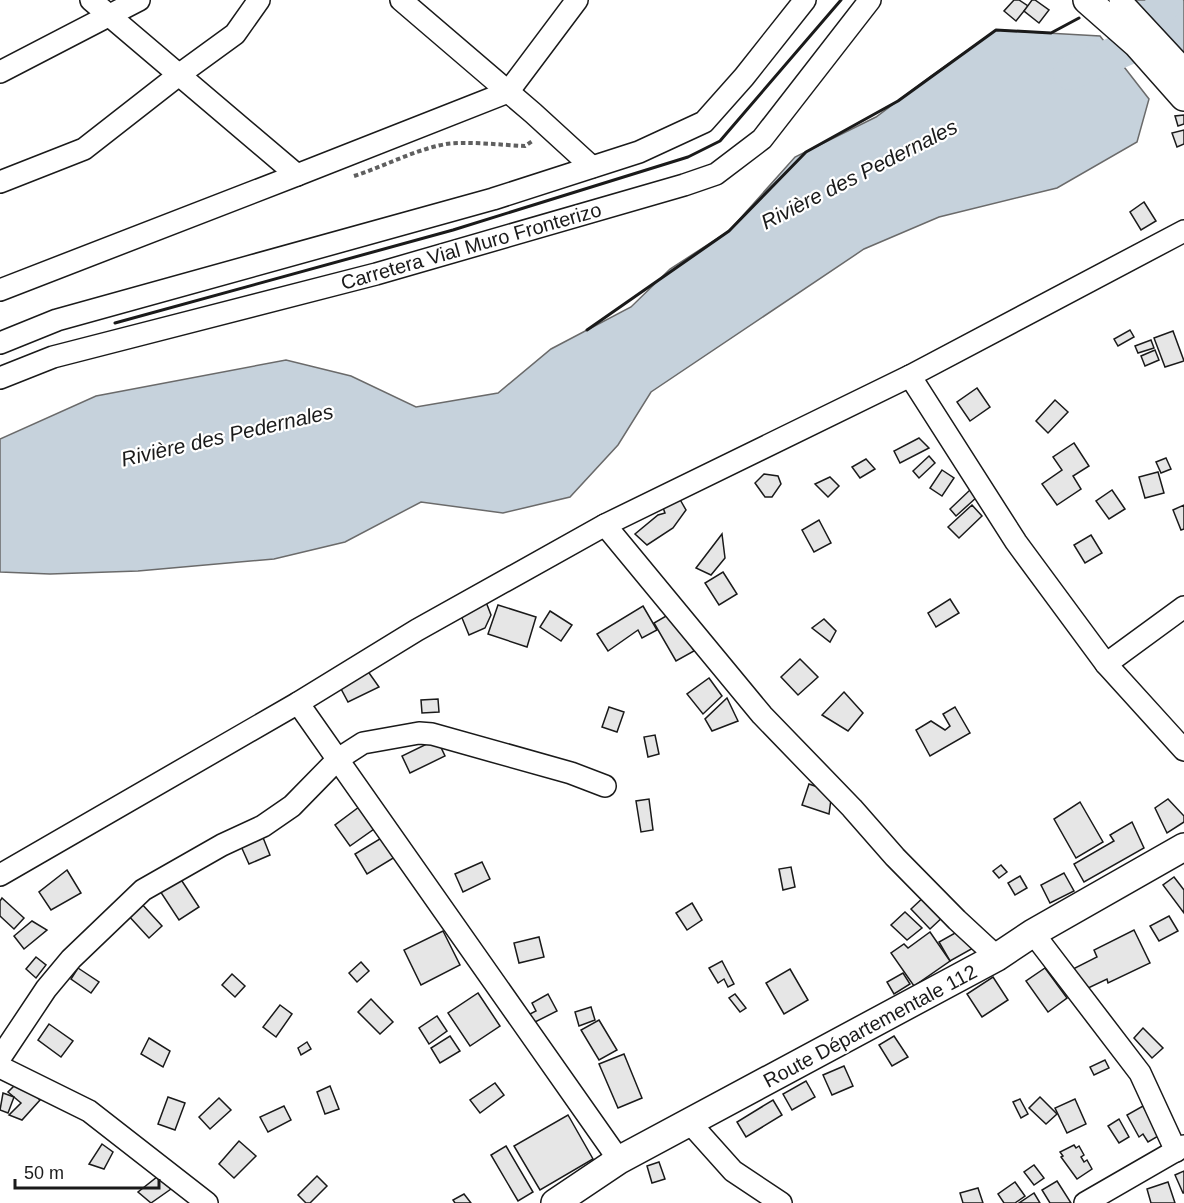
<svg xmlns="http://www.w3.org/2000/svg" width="1184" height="1203" font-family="Helvetica,sans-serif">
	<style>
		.water { fill: #c6d2dc; stroke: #6a6a6a; stroke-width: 1.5 }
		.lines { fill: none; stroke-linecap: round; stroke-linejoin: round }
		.river { stroke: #c6d2dc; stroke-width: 34 }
		.building { fill: #e6e6e6; stroke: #1a1a1a; stroke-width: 1.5 }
		.minor-casing { stroke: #1a1a1a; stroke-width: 24 }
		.major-casing { stroke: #1a1a1a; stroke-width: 30 }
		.path { stroke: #5f5f5f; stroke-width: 4; stroke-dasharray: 4.5 3; stroke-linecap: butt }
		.minor { stroke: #fff; stroke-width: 21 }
		.major { stroke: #fff; stroke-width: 27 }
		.wall { stroke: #1a1a1a; stroke-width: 3 }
		.labels { text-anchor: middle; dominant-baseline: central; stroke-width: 4.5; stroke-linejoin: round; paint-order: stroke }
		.street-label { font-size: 20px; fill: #1a1a1a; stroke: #fff }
		.water-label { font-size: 21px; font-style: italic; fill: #1a1a1a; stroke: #fff }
	</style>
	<rect width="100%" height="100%" fill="#fff"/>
	<!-- water -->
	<g class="water">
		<polygon points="1134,0 1184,0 1184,56"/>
		<polygon points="996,30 1100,36 1149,99 1137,142 1057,188 939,217 864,249 651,392 618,445 570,497 503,513 421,502 345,542 274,559 138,571 50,574 0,572 0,439 96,396 286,360 351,376 416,407 498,393 551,349 631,307 670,269 729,231 795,157 876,117 931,76"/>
	</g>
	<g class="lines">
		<!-- river -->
		<polyline class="river" points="1070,73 1137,44 1166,0"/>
	</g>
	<!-- building -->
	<g class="building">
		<polygon points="1014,0 1019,0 1028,6 1016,21 1004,11"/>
		<polygon points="1032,0 1035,0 1049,10 1039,23 1024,11"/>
		<polygon points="1184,115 1184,124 1178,126 1175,116"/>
		<polygon points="1184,130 1184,144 1177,147 1172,133"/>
		<polygon points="1144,202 1156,221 1141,230 1130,212"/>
		<polygon points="1130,330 1134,337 1118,346 1114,339"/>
		<polygon points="1173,331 1184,361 1165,367 1154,338"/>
		<polygon points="1151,340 1154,348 1138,353 1135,346"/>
		<polygon points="1155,350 1159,360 1145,366 1141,356"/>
		<polygon points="977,388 990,407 970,421 957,402"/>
		<polygon points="1055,400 1068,412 1048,433 1036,421"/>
		<polygon points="919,438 929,448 900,463 894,451"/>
		<polygon points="1074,443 1089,466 1073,476 1081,489 1057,505 1042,484 1062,470 1053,457"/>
		<polygon points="929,456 935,463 919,478 913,471"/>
		<polygon points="1166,458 1171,469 1161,473 1156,462"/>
		<polygon points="866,459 875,469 860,478 852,467"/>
		<polygon points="942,470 954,478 942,496 930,488"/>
		<polygon points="1158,472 1164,493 1145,498 1139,477"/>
		<polygon points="764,474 778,476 781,484 772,497 765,497 755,483"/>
		<polygon points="830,477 839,486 828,497 815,484"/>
		<polygon points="971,489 977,497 956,516 950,509"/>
		<polygon points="1112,490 1125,509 1109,519 1096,501"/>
		<polygon points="678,496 686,510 673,528 647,545 635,534 658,515 665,513 662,505"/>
		<polygon points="972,505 982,516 959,538 948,527"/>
		<polygon points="1184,505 1184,529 1181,530 1173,510"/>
		<polygon points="819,520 831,543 814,552 802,530"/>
		<polygon points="722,534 725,558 711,575 696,568"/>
		<polygon points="1091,535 1102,553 1085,563 1074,545"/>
		<polygon points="723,572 737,594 719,605 705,583"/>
		<polygon points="950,599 959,613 936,627 928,613"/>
		<polygon points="486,602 491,615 485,628 469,635 460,613"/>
		<polygon points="498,605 536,617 527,647 488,634"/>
		<polygon points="643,606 657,630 642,638 638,630 608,651 597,634"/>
		<polygon points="550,611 572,625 561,641 540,627"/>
		<polygon points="673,612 694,651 676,661 654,623"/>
		<polygon points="824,619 836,631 830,642 812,628"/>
		<polygon points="800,659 818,677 798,695 781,677"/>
		<polygon points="367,670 379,687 348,702 339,685"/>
		<polygon points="709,678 722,696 703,714 687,694"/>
		<polygon points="844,692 863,713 848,731 822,715"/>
		<polygon points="727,698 738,721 712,731 705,719"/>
		<polygon points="438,699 439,712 422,713 421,700"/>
		<polygon points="609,707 624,712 617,732 602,727"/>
		<polygon points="955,707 970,733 930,756 916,730 931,721 945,730 950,726 943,714"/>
		<polygon points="655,735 659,754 648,757 644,737"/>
		<polygon points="437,739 445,756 410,773 402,756"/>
		<polygon points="809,784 832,792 829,814 802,805"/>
		<polygon points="649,799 653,830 641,832 636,801"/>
		<polygon points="1168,799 1184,816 1184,822 1167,833 1155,808"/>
		<polygon points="1080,802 1103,842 1076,858 1054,819"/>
		<polygon points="359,807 374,829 350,846 335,825"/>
		<polygon points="1132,822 1144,848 1084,882 1074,864 1114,841 1110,835"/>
		<polygon points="262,835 270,855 249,864 240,844"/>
		<polygon points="383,837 395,857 367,874 355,854"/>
		<polygon points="482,862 490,879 463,892 455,874"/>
		<polygon points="1001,865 1007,872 999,878 993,871"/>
		<polygon points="791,867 795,887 783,890 779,869"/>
		<polygon points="67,870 81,893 51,910 39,892"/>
		<polygon points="1064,873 1074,891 1050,903 1041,885"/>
		<polygon points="1020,876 1027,888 1015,895 1008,883"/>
		<polygon points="1174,877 1184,890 1184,913 1163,885"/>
		<polygon points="180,878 199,907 179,920 160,891"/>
		<polygon points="927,894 946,914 930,929 911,909"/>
		<polygon points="2,898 24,918 14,929 0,916 0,901"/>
		<polygon points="140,902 162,926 149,938 127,914"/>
		<polygon points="692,903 702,920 687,930 676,913"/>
		<polygon points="905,912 922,928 907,940 891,925"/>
		<polygon points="1169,916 1178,931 1159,941 1150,926"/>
		<polygon points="32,921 47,930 24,949 14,936"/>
		<polygon points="964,928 975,947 950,961 939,942"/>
		<polygon points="1134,930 1150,963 1108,983 1107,979 1084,990 1073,969 1097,957 1094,950"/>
		<polygon points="443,931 460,965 421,985 404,950"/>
		<polygon points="930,932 950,961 914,986 891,953 904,944 908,948"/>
		<polygon points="539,937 544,957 519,963 514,943"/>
		<polygon points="36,957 46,965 36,978 26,969"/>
		<polygon points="722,961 734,984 728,987 724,979 718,983 709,968"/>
		<polygon points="361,962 369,971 357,982 349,973"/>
		<polygon points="78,968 99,982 91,993 71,979"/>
		<polygon points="1045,968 1067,998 1048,1012 1026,981"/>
		<polygon points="790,969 808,1000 784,1014 766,983"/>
		<polygon points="903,973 910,984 894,994 887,982"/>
		<polygon points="232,974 245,986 235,997 222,985"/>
		<polygon points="993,977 1008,1000 982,1017 967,994"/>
		<polygon points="478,993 500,1026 470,1046 448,1013"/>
		<polygon points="548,994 557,1011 533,1023 528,1015 536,1011 532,1003"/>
		<polygon points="735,994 746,1008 740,1012 729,998"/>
		<polygon points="371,999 393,1022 380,1034 358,1012"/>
		<polygon points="280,1005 292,1014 276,1037 263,1027"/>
		<polygon points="591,1007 595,1020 579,1026 575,1012"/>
		<polygon points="437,1016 447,1031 429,1044 419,1028"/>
		<polygon points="599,1020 617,1050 599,1060 581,1030"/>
		<polygon points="49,1024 73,1041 61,1057 38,1040"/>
		<polygon points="1143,1028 1163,1048 1152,1058 1134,1038"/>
		<polygon points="450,1036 460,1051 440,1063 431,1048"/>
		<polygon points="894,1036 908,1057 892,1066 879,1045"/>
		<polygon points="149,1038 170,1051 163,1067 141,1054"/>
		<polygon points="307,1042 311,1049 301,1055 298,1048"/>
		<polygon points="624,1054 642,1098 618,1108 599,1064"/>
		<polygon points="1105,1060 1109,1068 1094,1075 1090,1067"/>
		<polygon points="844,1066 853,1086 832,1095 823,1075"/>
		<polygon points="19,1081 40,1100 22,1120 9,1115 21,1103 8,1092"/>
		<polygon points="806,1081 815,1097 792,1110 783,1094"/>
		<polygon points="495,1083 504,1095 480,1113 470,1100"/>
		<polygon points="330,1086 339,1109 325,1114 317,1092"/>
		<polygon points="3,1093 14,1097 8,1113 0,1110"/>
		<polygon points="168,1097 185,1103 175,1130 158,1124"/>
		<polygon points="1040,1097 1057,1114 1046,1124 1029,1108"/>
		<polygon points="219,1098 231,1110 210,1129 199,1117"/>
		<polygon points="1020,1099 1028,1114 1021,1118 1013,1102"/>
		<polygon points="1075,1099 1086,1124 1067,1133 1055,1108"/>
		<polygon points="773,1100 782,1115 746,1137 737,1122"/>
		<polygon points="284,1106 291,1120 268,1132 260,1117"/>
		<polygon points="1143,1106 1160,1135 1148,1142 1143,1134 1139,1137 1127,1115"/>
		<polygon points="568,1115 593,1159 540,1190 514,1146"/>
		<polygon points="1119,1119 1129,1137 1119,1143 1108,1126"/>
		<polygon points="239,1141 256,1156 234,1178 219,1164"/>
		<polygon points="102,1144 113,1152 104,1169 89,1164"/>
		<polygon points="1074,1145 1076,1148 1079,1146 1084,1155 1081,1157 1084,1162 1087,1160 1092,1169 1077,1179 1061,1157 1063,1156 1060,1152"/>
		<polygon points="506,1146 533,1192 518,1201 491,1155"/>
		<polygon points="659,1162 665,1179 652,1183 647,1166"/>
		<polygon points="1034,1165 1044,1178 1034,1185 1024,1172"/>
		<polygon points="1184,1171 1184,1193 1183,1193 1175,1175"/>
		<polygon points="317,1176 327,1186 310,1203 306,1203 298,1195"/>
		<polygon points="157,1177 171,1189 151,1203 138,1192"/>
		<polygon points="1057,1181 1071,1203 1050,1203 1042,1190"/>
		<polygon points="1015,1182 1025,1196 1015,1203 1004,1203 998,1194"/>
		<polygon points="1168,1182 1175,1203 1151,1203 1147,1189"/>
		<polygon points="978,1188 983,1203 963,1203 960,1193"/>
		<polygon points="1034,1193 1040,1203 1019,1203"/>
		<polygon points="464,1194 471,1203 455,1203 453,1200"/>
	</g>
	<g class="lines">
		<defs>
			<g id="minor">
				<polyline points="91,0 297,175 508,92 577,0"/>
				<polyline points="401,0 533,113 592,167"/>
				<polyline points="1120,0 1184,69"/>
				<polyline points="0,72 139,0"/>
				<polyline points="0,182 84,149 180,74 235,34 259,0"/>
				<polyline points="0,290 297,175"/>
				<polyline points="0,343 57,320 493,199 639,152 704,122 744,77 805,0"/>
				<polyline points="910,376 1016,542 1106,664 1184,750"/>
				<polyline points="0,378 53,357 376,274 684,185 716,174 762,139 870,0"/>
				<polyline points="605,525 762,715 852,808 895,857 957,920 997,957"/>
				<polyline points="1106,664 1184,607"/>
				<polyline points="298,703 619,1160"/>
				<polyline points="0,875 298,703 417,630 605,525 910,376 1184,231"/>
				<polyline points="1033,933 1140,1073 1176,1151"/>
				<polyline points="0,1058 46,989 71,959 143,890 222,845 263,826 292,806 338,759 363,743 419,733 432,734 571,773 605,786"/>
				<polyline points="0,1067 89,1111 207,1203"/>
				<polyline points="690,1123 733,1171 781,1203"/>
				<polyline points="1085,1203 1184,1146"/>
			</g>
			<g id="major">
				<polyline points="1087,0 1137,44 1184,97"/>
				<polyline points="555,1203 619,1160 997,957 1033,933 1184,847"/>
			</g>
		</defs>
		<!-- minor casing -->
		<use href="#minor" class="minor-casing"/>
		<!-- major casing -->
		<use href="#major" class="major-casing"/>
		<!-- path -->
		<path class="path" d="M 354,176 C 385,166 414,150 446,144 C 468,141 501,145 525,146 L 534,140"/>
		<!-- minor -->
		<use href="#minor" class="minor"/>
		<!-- major -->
		<use href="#major" class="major"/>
		<!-- wall -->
		<g class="wall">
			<polyline points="115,323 453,230 688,157 720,141 841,0"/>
			<polyline points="587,330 729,231 806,152 898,101 996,30 1051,33 1079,18"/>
		</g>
	</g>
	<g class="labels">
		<!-- street labels -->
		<g class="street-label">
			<text transform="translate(471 246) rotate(-16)">Carretera Vial Muro Fronterizo</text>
			<text transform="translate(870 1026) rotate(-28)">Route Départementale 112</text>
		</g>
		<!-- water labels -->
		<g class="water-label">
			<text transform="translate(859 174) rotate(-27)">Rivière des Pedernales</text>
			<text transform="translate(227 435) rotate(-13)">Rivière des Pedernales</text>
		</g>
	</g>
	<!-- scale -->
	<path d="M15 1179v9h144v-9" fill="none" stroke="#1a1a1a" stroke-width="3"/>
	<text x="24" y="1179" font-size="18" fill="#1a1a1a" stroke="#ffffff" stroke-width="4.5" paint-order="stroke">50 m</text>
</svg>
